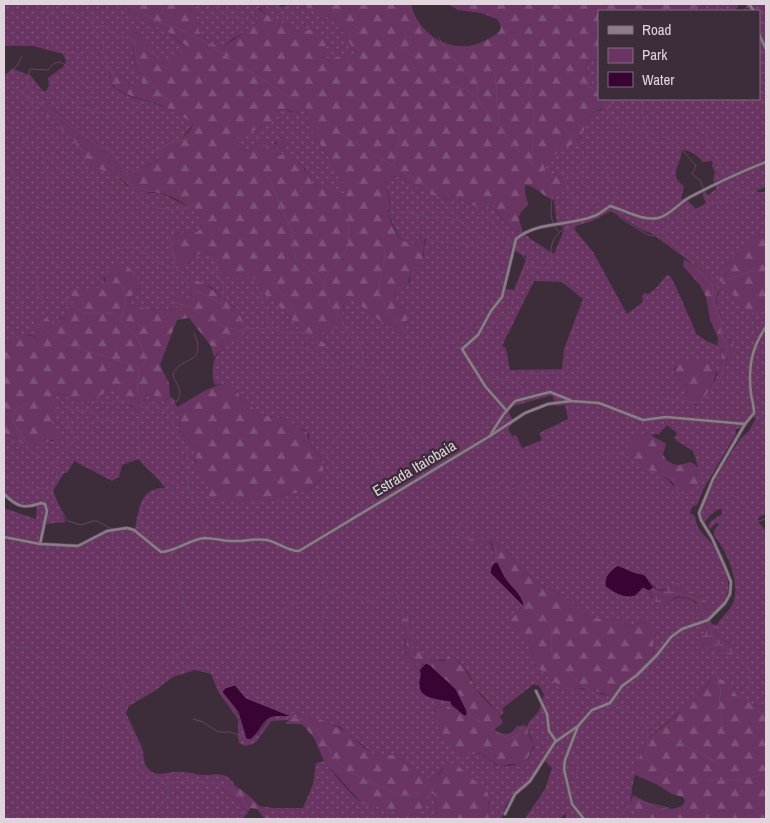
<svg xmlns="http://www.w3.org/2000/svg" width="770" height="823" font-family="'Archivo Narrow',sans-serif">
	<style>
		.green { fill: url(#green-dots); fill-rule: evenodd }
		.forest { fill: url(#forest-firs); fill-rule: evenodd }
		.wetland { fill: url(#wetland-marsh) }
		.water { fill: #390334; stroke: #6b4267 }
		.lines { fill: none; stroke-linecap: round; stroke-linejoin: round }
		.stream { stroke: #6b4267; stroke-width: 1 }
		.minor-casing { stroke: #594a56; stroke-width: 4 }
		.minor { stroke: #8e7a8b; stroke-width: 2.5 }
		.labels { text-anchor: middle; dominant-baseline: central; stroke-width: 5; stroke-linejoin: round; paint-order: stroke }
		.street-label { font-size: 15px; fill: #e0d4dd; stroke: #3d2c3a }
	</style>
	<defs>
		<pattern id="green-dots" width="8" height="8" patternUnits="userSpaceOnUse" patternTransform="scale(1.25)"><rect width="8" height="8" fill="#6a3563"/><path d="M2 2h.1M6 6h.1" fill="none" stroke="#7f5179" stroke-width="1.8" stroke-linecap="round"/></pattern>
		<pattern id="forest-firs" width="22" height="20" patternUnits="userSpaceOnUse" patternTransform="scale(1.25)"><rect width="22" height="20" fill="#6a3563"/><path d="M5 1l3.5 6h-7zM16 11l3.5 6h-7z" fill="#7f5179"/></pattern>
		<pattern id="wetland-marsh" width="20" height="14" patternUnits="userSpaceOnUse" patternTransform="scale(1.25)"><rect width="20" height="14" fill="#6a3563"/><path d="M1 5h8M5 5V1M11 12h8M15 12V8" fill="none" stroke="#7f5179"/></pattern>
	</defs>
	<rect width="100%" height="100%" fill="#3d2c3a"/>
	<!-- green -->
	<g class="green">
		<path d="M 4,4 L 122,4 L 138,18 L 165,30 L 186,47 L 186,49 L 173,61 C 151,63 149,42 134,31 L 132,40 L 135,69 L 141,79 L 142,86 L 141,88 L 135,87 L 116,74 L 109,77 C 112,97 144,98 159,105 C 170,109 181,116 191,122 L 193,125 L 181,139 L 168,145 L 160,159 L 147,165 L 140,175 L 125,170 L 96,143 L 91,142 L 87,139 L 77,128 L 59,115 L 50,103 L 44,106 L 41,110 L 68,135 L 78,147 L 79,155 L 82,159 L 117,175 L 127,186 L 150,193 L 161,193 L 193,209 L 202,220 C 203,236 189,232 177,233 L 185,265 L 197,255 L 206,252 C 219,258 218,262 223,274 L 227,276 L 253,278 L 256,280 L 263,293 L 276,303 L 318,348 L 325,343 L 320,338 L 319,335 C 325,329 331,329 338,328 L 345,300 L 350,296 L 373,316 L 401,334 L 403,333 L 404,325 L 407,322 L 396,301 L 395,289 L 410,282 L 410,275 C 415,269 423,264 424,255 C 424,249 423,244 427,239 L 422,235 L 419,239 L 411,244 L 400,239 L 388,214 L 390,202 L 387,187 L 387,180 L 389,176 L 399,177 L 432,195 L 451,200 L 452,195 L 481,209 L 489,206 C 503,213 505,231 523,232 L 532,240 L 554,254 L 564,230 L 563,227 L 557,224 L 554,200 L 558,194 L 564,191 L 563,179 L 544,171 L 544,160 L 579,140 L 590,117 L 595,111 L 602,110 L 607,101 L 604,99 L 759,99 L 759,11 L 750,11 L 745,5 L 745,4 L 766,4 L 766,186 L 755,189 L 758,192 L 766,192 L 766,242 L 763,233 L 751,314 L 766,302 L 766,514 L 759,517 L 757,520 L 766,531 L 766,707 C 759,707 742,702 737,697 C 727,684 731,679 711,678 L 698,697 L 648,738 C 641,748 628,793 632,804 C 633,809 637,814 638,819 L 566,819 L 566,814 L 559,819 L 528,819 L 526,817 L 545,789 L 552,768 L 544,760 L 540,769 L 527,787 L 512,797 L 506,805 L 502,817 L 500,819 L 489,819 L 488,793 L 442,768 L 436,779 L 431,781 L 396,756 L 380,756 L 372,753 L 340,727 L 300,713 L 293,715 L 288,720 L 271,721 L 256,742 L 250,745 L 244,746 L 239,743 L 238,737 L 238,719 L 219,693 L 211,674 L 195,670 L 173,677 L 156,690 L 129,706 L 126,713 C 131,723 136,735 141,745 C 146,755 140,764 152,772 C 159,776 167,772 175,772 C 184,771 193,774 202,775 C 215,776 227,769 235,786 L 228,784 L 228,788 L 222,790 L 225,791 L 227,795 L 237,799 L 242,807 L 247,809 L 248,813 L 244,817 L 244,819 L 4,819 L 4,508 L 36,519 L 37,505 C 23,510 15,503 4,494 L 4,435 L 14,439 L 54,441 L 50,425 L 56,415 L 50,397 L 60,393 L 80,402 L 89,403 L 108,390 L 114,390 L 127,399 L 132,407 L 143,403 L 146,396 L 151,394 C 157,397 164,403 170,397 L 173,398 L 180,414 L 179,430 L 195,448 L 195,462 L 208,485 L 211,500 L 266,502 L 290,493 L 300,493 L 313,487 L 323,477 L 323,467 L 320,456 L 309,442 L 309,434 L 305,430 L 298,428 L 289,420 L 263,415 L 241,400 L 237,390 L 226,384 L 215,385 C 212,379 213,375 213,369 C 213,350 231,344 242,332 L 234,307 L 211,287 L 192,282 L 190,298 L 187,302 L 174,298 L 179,306 L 176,309 C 165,311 137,310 129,302 L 131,296 L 139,288 L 103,277 L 106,285 L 101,288 L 72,296 L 76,299 L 69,307 L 65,317 L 59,318 L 54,326 L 50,321 L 38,317 L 35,322 L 39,333 L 38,337 L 30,335 L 23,336 L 4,342 L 4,77 L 12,69 L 14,69 L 31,76 L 43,91 L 46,91 L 49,86 L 48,78 L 63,67 L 66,61 L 63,54 L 33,46 L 4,46 ZM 681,150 C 692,150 696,155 703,162 L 711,161 L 713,162 L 712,166 L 715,172 L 713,180 L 716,186 L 716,189 L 708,195 L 703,191 L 703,196 L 706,203 L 696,209 L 688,201 L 681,199 L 684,186 C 666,174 684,162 681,150 ZM 611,211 L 644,231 L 651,233 L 708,275 L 719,292 L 716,305 L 721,315 L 721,328 L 724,335 L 732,343 L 730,354 L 725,363 L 726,366 L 721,364 C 727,340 710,348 699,335 L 697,335 L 676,287 L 670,276 L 667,275 C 660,282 657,289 648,294 L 644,293 L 642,296 L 643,302 L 627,314 L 593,252 L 574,229 L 576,226 L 592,221 ZM 511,249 L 527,257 L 514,290 L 505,289 ZM 534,281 L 562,282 L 583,299 L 564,349 L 562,369 L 510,370 L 506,348 L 502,346 ZM 691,359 L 711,363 L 717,374 L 715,380 L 698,405 L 695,405 L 686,396 L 688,390 L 674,373 L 675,367 ZM 552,395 L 556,406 L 565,405 L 568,419 L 539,433 L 542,440 L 522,448 L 516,435 L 512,436 L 508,428 L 512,425 L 511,422 L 513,421 L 507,408 ZM 752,417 L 756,418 L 749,431 L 740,439 L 723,466 L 706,496 L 699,514 L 704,523 C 708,517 715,509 722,509 L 722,514 L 711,521 L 708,526 L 710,529 L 716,523 L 719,524 L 714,531 L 714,536 C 727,550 742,586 732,605 C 727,614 718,619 715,630 L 723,640 L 735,646 L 734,652 L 726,655 L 722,651 L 712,649 L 704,635 L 706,632 L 704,625 C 713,618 727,602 728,590 C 730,576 720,556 713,545 C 704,533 697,532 695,516 L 690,513 L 692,507 L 697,505 L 704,488 L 736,434 L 736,429 L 746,426 ZM 667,425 L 676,432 L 677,435 L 674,437 L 677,441 L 693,451 L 698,467 L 695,471 L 698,477 L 675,487 L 663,475 L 646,470 L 637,464 L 627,454 L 633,439 L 641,435 L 659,434 ZM 139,459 C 147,469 158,477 165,488 C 140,487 139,509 135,528 L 109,529 L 80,546 L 42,544 L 46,524 L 66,522 L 53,491 L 64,473 L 67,473 L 74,461 L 112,481 L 119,477 L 122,465 ZM 485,536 L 491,543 L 490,540 L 495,540 L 506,549 L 518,567 L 543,586 L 566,597 L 587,616 L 591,618 L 615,619 L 631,626 L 644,621 L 653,629 L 652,644 L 654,654 C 644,664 622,695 607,695 C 597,695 590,686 580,689 L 551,680 L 533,663 L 531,645 L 527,637 L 510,622 L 510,620 L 523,606 L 490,573 L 491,567 L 494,563 C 493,550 495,546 481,543 ZM 627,569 L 637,573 L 643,573 L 658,590 L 668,589 L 677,582 L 682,585 L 708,611 C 692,603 686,590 667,603 L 652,598 L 649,592 L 645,588 L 642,588 C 631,602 617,597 605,586 ZM 406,618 L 410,621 C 411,625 410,629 411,633 C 416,654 431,668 452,656 L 460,662 L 469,674 L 476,689 L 501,715 L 503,714 L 503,708 L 534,684 L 539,686 L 544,694 L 539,711 L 528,723 L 527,731 L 533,741 L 534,747 L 529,758 L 522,763 L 510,766 L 496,765 L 482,754 L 456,751 L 451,744 C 442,741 435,722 436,712 L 433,710 L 438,704 L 445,710 L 451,706 L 450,702 L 427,697 L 419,683 L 420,672 L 405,654 L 407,650 L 405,642 ZM 235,686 L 246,698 L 290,715 L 287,717 L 277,716 L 269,719 L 258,734 L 246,739 L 236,710 Z"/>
		<path d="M 196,4 L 277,4 L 282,7 L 289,4 L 302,4 L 322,13 L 333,21 L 342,31 L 356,53 L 353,57 L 340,57 L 330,62 C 320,52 332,40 311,29 L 302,32 L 297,31 L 271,17 L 259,8 L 254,10 L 259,20 C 253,28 244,32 236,37 C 231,39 227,44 223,47 C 218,46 211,44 207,41 C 197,34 193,15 196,4 Z"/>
		<polygon points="704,4 739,4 735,11 697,11"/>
		<path d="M 599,60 L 599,94 C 591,85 583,73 588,61 Z"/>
		<polygon points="303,106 307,109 309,127 333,164 344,187 344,193 338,194 312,183 308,176 305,168 300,164 292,162 277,141 274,144 283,152 283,154 279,156 265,148 263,145 243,151 233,144 234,140 240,135 257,129 278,110 285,109 293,113"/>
		<path d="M 324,761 C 329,769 354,798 361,802 C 375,809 396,805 407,816 L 431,791 L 434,790 L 437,819 L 271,819 L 258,806 L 273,808 L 303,808 L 313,784 L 316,763 Z"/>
	</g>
	<!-- forest -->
	<g class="forest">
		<path d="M 122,4 L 196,4 C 193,15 197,34 207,41 C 211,44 218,46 223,47 L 256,24 L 259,20 L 254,10 L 256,8 L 297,31 L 302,32 L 311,29 C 326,36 326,45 327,59 L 330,62 L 336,57 L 353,57 L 356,53 L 342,31 L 328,17 L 302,4 L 411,4 C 419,38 457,58 488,39 C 492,37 498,34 500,30 C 502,26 499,22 497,19 L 481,13 L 458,10 L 448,4 L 704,4 L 697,11 L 599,11 L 599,60 L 588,61 C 580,77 599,86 599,99 L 604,99 L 611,106 L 595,111 L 590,117 L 579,140 L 544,161 L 545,171 L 563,179 L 566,183 L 564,191 L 558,194 L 554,200 C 542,197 537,186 525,185 L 525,193 L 528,204 C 517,218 517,213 523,232 C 505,231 504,213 489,206 L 481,209 L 452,195 L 451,200 L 432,195 L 399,177 L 389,176 C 384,184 388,191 389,199 C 391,204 387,209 388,214 C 389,218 398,237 400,239 C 403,241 408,242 411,244 L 419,239 L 424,233 L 427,235 L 424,243 L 423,262 L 410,275 L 408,284 L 403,288 L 395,289 L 395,295 L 398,305 L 408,316 C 407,322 404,326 403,333 L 401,334 L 373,316 L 353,299 L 348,296 L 343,306 L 342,325 C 335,331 326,328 319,335 L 320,338 L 326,345 L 326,348 L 323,350 L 318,348 L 276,303 L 263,293 L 256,280 L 253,278 L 234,278 L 222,274 C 218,263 218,257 206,252 L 197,255 L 185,265 C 172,264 170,249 170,238 C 178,227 199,240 202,224 C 205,213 169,194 160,193 C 153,192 143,191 137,194 L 117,175 L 93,167 L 82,159 L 79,155 L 78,147 L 68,135 L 41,110 L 44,106 L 50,103 L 59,115 L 77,128 L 87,139 L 91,142 L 96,143 L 125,170 L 139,175 C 142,165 152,164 160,159 C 162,155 161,151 164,148 C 174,138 184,142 193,125 L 191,122 C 181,116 171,110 160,105 C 142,97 121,98 109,80 L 111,75 L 116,74 L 135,87 L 141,88 L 142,86 L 141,79 L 135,69 L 133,44 L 129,35 L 132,31 C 151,36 147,63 173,61 L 186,49 L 186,46 L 165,30 L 138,18 ZM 303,106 L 307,109 L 309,127 L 333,164 L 344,187 L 344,193 L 338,194 L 325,185 L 318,186 L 312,183 L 303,166 L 291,160 L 284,141 L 280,140 L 274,145 L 283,152 L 283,154 L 279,156 L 265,148 L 262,135 L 247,150 L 243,151 L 233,144 L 234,140 C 247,130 267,130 277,116 L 276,111 L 278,110 L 285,109 L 297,113 Z"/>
		<path d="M 763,233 L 766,242 L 766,302 L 751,314 L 718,279 C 729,263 743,239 763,233 Z"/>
		<path d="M 684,259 C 694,267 715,275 718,289 C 719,295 716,300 716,305 C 717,309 720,312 721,316 C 722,320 721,324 721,327 C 722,337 733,342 736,350 C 729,358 724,355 726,369 L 723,371 L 721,368 L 722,350 L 717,345 L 718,338 L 710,319 L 706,297 L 700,285 L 683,266 Z"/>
		<path d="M 113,266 L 129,268 L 140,280 C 141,291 130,293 129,302 C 137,310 165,311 176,309 L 179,306 L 174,298 L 178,297 L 187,302 L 190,298 L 192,282 L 197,281 C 210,285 249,313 243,331 C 238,343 220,346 214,358 L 211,346 L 189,318 L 177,320 L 160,365 L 169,383 L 170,397 L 162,401 L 151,394 L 146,396 L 141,407 L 137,409 C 131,407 122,395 114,390 L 108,390 L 89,403 L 80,402 L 60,393 L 50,397 L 60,411 L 50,425 L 51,428 L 58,433 L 58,439 L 30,445 L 4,435 L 4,342 L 25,335 L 38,337 L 39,333 L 35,322 L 38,317 L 48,319 L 54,325 L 56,320 L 65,317 L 69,307 L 76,299 L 70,294 L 71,292 C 81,285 95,292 106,284 L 104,273 Z"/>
		<path d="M 686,359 C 730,357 717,382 698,405 L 687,400 L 686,396 L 688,390 L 674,373 L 677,364 Z"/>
		<path d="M 226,384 L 236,387 L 241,400 L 263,415 L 289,420 L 298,428 L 307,432 L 309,442 L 320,456 L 323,467 L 323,477 L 313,487 L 300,493 L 290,493 L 266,502 L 241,503 L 210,500 L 208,485 L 196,470 L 195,448 L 179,430 L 180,414 L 177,407 C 192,399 210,385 226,384 Z"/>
		<path d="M 651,434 C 656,440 661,439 666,444 L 663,454 L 666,460 L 673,464 L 679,465 L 691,462 L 698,467 L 695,471 L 700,482 C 686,506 673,479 661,474 C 656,472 650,472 645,470 C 638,466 632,460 627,454 C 628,439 637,434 651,434 Z"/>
		<path d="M 493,538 L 506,549 L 518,567 L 543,586 L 566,597 L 587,616 L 591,618 L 615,619 L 631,626 L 644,621 L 651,624 L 653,629 L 653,660 L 614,695 L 607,695 L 584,688 L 572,690 L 563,687 L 551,680 L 533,663 L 531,645 L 527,637 L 510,622 L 510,620 L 524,605 C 521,592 512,587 505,577 C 502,572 500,567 498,562 L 494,563 L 493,545 L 490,540 Z"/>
		<path d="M 406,618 L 410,621 L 411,633 L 418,649 L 422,654 L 431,660 L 439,661 L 443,661 L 450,655 C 464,663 468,675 476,689 C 483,699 493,707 501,715 L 500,716 L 503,723 L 494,730 C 504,736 511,736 517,726 L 527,726 L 528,734 L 534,744 C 526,769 520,762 499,766 L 482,754 L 478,753 L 464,755 L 457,752 L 451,744 L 443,741 L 436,720 L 436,712 L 432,708 L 433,705 L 438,704 L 445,710 L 451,705 L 466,716 L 467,711 L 456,689 L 430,665 L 428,663 L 423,664 L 419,670 L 416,666 L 406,662 L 405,657 L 407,648 L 402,620 Z"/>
		<path d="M 713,676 L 728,682 L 739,699 L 749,702 L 755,706 L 766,707 L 766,819 L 638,819 L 631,803 L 633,795 C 646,802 668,815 683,805 L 685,801 L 683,797 L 672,794 L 656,784 L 635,775 L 635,771 L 645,741 L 677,715 L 682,709 L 698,697 Z"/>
		<path d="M 297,713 C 309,714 339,726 348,733 C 356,739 363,749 373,753 C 380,758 388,753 396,756 L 431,781 L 436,779 L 445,765 L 453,763 L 456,764 L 488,793 L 489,819 L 437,819 L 434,790 L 431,791 L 420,812 L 413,819 L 396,810 L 366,805 L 360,801 L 325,763 L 314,738 L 304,726 L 300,724 L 285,724 L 293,715 Z"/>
		<path d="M 228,784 C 243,785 261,809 271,819 L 265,819 L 257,809 L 251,808 L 248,810 L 247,809 L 242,807 L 237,799 L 227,795 L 225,791 L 222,789 L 228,788 L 227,786 Z"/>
	</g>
	<!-- wetland -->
	<g class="wetland">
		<path d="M 478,535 L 485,536 L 494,549 C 486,543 476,546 469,541 L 469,537 Z"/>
		<path d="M 677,582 L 705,600 L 708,603 L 708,611 L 701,613 L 696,602 C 690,599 682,595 676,597 C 674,598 672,600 670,601 C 659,609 653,600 649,591 L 654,588 C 665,596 669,585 677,582 Z"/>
		<path d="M 710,620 L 712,624 L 717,625 L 715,630 L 723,640 L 735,646 L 736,648 L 732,655 L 726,655 C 719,648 709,650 701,645 L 700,639 L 706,632 L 703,626 Z"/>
	</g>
	<!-- water -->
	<g class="water">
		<path d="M 497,561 C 500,566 502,572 505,577 C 511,587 521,592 524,605 L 523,606 L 490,573 L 491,567 L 495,562 Z"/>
		<path d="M 618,565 L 633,572 L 645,575 L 654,588 L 649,591 L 643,588 C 641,590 638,594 635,596 C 625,600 612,592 605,586 C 604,576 610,571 618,565 Z"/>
		<path d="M 426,663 L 430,665 L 456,689 L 467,711 L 467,716 L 464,716 L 451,705 L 450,702 C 441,700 420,700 419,686 C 418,679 422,677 419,670 Z"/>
		<path d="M 235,685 L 246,698 L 291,716 C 284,718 277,715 270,718 C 262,722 259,734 250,740 L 246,739 L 238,712 L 222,692 L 225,688 Z"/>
	</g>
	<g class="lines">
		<!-- stream -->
		<g class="stream">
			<polyline points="54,4 48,15 49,38 61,51 84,56"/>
			<path d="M 58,4 L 63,10 L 88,17 L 95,31 L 104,42 C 102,58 106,59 112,72 C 116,80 114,88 120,95 C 125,101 135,103 142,106"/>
			<polyline points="128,4 160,23 175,27 204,41 289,97"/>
			<path d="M 214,4 C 226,21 241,15 256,24"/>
			<polyline points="277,4 284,19"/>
			<polyline points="326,4 356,27"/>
			<polyline points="691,11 698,4"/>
			<polyline points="743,11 749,4"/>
			<polyline points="93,26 105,27 119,36 130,37 142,45 162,61"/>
			<polyline points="759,34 766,31"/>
			<polyline points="438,37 461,70 477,81 478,98"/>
			<path d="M 134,41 C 135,65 151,89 171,101"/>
			<path d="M 396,42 L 410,54 L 429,68 L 437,78 L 450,86 L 467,90 L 478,99 L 508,139 L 550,183 C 557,202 543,213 559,232"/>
			<polyline points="532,51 533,77 529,95 534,113 532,164"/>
			<path d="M 494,72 C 498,89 497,106 499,124"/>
			<polyline points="566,74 577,79 599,93"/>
			<polyline points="4,76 17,66 22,56"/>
			<path d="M 4,83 C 39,100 69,124 100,148 L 110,150 L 127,174 L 132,185"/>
			<path d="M 22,91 L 28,87 L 27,81 L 30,69 L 48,70 C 63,47 75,82 89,87 C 91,88 94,87 97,87"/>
			<polyline points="26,96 34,107 30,118 33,125 53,136 64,152 75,159 80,168"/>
			<polyline points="759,98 766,102"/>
			<path d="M 603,99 C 605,102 605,107 607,110 C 613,121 626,122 632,132 L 645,132"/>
			<path d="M 640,99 C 649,120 636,151 674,142 C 682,149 689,158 696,166 L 692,174 L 700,180 L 710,204"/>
			<polyline points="75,102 89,96 102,100"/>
			<polyline points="727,104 738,103 749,99"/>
			<path d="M 47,107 C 56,102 58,107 64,95 L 67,95 L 79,107 L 104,114 L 108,113 L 119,119 L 137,140 L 154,151 L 173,142 L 191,138"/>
			<path d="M 52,112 L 63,132 L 73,138 L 83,151 L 111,168 L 131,186 L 142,204 C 164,209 179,215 199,202"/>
			<polyline points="697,120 706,133 712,152 733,188 747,193"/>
			<polyline points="4,125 23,136 43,156 52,160 58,168 79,179 97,193 103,202 112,207 114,214 123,225"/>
			<path d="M 563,127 C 568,133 589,158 586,165 C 584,167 582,169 580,171 L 584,184 L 590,192 L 591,198 L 615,207"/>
			<polyline points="341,134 432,190 465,225 500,251 504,251 509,240"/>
			<polyline points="80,148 88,174 114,193"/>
			<polyline points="601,153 610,181 617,189 614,199 611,203"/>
			<polyline points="13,157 16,152 25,145 24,137"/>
			<path d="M 44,158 C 50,178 42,193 66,205 C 75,209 79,207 87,215"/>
			<polyline points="393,165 399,143 399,127"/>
			<path d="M 4,166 L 11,169 C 15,180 25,199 37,204 C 43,207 50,205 57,208"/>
			<polyline points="270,180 292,232 293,250 296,258 324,282"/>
			<polyline points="4,182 15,192 26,195"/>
			<polyline points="133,187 142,188 151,192 174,185"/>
			<polyline points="4,199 13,204 17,209 22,221 31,230 38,233 45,240 51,250 53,261 66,272"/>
			<polyline points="349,203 348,246 346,251 325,276 324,286 329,302 343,322 346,332 360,344 364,366"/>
			<polyline points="399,211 434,218 447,217 462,222"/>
			<polyline points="619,211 619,217 646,234 652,236 700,208 713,203 733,200 766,186"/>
			<path d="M 490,219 L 509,240 L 515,244 L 528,263 L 536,268 L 551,268 L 552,265 C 549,249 551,236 566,228 L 575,206 L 575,199 L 567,189 L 563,172"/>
			<polyline points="21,222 19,227 22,238 20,247 35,271 39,293 43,302"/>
			<polyline points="27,225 47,225 54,232 61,232 81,244"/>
			<polyline points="173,229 170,238 173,254 177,269 183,278 193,289 217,301 230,313 238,318 246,329"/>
			<path d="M 419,231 L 430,240 L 476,246 C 494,253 498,272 503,288 L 515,293"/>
			<polyline points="134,233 143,244 147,254"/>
			<path d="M 383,244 C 389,258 378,276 379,291 C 379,305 417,345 427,357"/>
			<path d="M 4,246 L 16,253 L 21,260 C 20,273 15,283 19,296 C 21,304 24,308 22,316"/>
			<polyline points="111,251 131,246 148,255 160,264 177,268"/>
			<polyline points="216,260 217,274 224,285 222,304"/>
			<polyline points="87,270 102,282 120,284 123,286 126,298 121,320"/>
			<polyline points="272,282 288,301 302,325 337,366"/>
			<polyline points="712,286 725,280 756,270"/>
			<path d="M 258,291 C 261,301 270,314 268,323 C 283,339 292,330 308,333"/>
			<polyline points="62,298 83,313 111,313 115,315 137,337 147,359 139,370 137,392 146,407"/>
			<polyline points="172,302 191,307 217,324 240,331"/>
			<polyline points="36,324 42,326 56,339 68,345 135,366 138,369"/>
			<polyline points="212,341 246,329 272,328"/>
			<path d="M 290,348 C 311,346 312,352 328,365"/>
			<polyline points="265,373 294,374 319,367 326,366 334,368 349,363 363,367 383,369 388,383 390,401 431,469"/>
			<path d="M 517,381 C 524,372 535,374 544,374 C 548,374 553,371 557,372 C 563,374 564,379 572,378 C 585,366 588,349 603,339"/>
			<polyline points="658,399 682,400 694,403 701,401 719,381 722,374 728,345 721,334 721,322 714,304 712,286 709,282 662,231"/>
			<polyline points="96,401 109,403 121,400 146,408"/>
			<polyline points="27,405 17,408 13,416 13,420 29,449"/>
			<polyline points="49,406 68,422 75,439 69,447 62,452 55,466"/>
			<path d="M 64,407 C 82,415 88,405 105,420"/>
			<path d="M 165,411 L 171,401 L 177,401 C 184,391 176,385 173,375 C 178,356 209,366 194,333"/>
			<path d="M 80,428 C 88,428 90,421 98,420 C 112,418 124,425 137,425"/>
			<polyline points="4,436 19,443 58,469 51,493"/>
			<polyline points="464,450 422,388 423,383 420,376 435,341 449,344 474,322 482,313 482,290"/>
			<path d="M 4,474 L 19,481 L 34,491 C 37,490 39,488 42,488 C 51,487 62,514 68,521 L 81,525 L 93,521 L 97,521 L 112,529 L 113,546 L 119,550 L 121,564 L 114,585 L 116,595 L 119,674 L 124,688 L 121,711 L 137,748 L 136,758 L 139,768 L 145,775 L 151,777 L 159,777 C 182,796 158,800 152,819"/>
			<polyline points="713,481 743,502 751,510 756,520 759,521 766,519"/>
			<polyline points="516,489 547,510 558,512 569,523 588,534 597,542 601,551 601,558 611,567 620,565 620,567"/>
			<path d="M 189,490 C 173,483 151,476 140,460 L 138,425 L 150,402 L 153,403 L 170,416 L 175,430 L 186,450 L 190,465 L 188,483 L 190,492 L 206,530 L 204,536 L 198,538"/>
			<path d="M 397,491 L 470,445 L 505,400 C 511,396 519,399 524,393 C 518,375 502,381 487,379 L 479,359 L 477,347 L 479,342 L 489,333 L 491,327 L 495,323 L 499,316 L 506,315 L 512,312 L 511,304 L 526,264 L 528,263"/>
			<path d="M 487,491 C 504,497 515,485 530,484 C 535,487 544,496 550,496 C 566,496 587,455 612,453 C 624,452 636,464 646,469 C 655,473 664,475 672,478 L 683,504"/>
			<polyline points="141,509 140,523 153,536 161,549 164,550"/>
			<polyline points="364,510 326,454 326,451 355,416 393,492"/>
			<path d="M 457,532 L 465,539 C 480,539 486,534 496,549 L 496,563"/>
			<polyline points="315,543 328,590"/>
			<polyline points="170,551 196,643"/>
			<polyline points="652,589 663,595 680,593 695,598 700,601 703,615 709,624 714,640 721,646 736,652 749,670 751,678 748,691"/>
			<polyline points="396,592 399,597 400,606 407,623 408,630 412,638 412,656 417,660 417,667 420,670"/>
			<polyline points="4,595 25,619 86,653 119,674"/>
			<path d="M 524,603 L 550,626 C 554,636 549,649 554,659 L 584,687 L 602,699 L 646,720 L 660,732 L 714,761"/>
			<path d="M 4,643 L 14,647 L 30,648 L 36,655 L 42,657 C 49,672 51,664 61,670 C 68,674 67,675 75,676 L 82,682 L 84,681 L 88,683 L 97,680 L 122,698"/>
			<polyline points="716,643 713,662 721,691 719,700 723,731"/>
			<path d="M 176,654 C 179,658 181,665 186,667 C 191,669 197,667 203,668 C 216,670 221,675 235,671 L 243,646 C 246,644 250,641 253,640 C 274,633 298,659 318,643 L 326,605 L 324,592"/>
			<polyline points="4,659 10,671 29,685 38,701 57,716 61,722 64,731 62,757 57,761 44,767 50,787 91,799 99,806 107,819"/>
			<polyline points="4,669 9,670"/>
			<polyline points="230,672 233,676 233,685"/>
			<polyline points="124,688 192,645 268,616 326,591 338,590 347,596 364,599 371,602 388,593 395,592 424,549 451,539 459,525 474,517 485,492 519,471 515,453"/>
			<polyline points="758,713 766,713"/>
			<polyline points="468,715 509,739 517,736 524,724"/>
			<polyline points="290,716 305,721 316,729 335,758 347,771 399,795 403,796 418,792"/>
			<path d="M 639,717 C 643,722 647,728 648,735 C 649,744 643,754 649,762 C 653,768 664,771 670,774"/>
			<polyline points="193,719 203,722 218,732 230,732 245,737"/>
			<path d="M 575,753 L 574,758 L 579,765 C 576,771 577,775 576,781 C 575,793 574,797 578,810"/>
			<polyline points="710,780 739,780 766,774"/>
			<polyline points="167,783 192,780 206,784 214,782 232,790 241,797 249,811"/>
			<polyline points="5,815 45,807 51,790"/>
			<polyline points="577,819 578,814"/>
			<polyline points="620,819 623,811 638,801 669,808"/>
			<polyline points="705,819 711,814"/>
		</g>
		<defs>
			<g id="minor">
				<polyline points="749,4 754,11"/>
				<polyline points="759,34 766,49"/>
				<path d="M 506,410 L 485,386 L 462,349 L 478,335 L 491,311 L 502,297 L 516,239 C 537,221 570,226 594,216 C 600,214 605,209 610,206 C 625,210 641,221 658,218 C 669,216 679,203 690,197 C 715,184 740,172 766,162"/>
				<polyline points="491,434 503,415 515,401 550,392 570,400"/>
				<path d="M 4,494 C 17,507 24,509 41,503 L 45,504 L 47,511 L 40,544"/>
				<path d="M 4,537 L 40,544 L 78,546 L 107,531 L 127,528 L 134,530 L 161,552 C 177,551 190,539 205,538 C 215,538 226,542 236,541 C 247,541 256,538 267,540 C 277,542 290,552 299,551 L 490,436 L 525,413 L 548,404 L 571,401 L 599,403 L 643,420 L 666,417 L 745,424 L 754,413 C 754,406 752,400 751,394 C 748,368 751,348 766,327"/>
				<polyline points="536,691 547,714 549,731 556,741"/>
				<polyline points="505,814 515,794 530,781 555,742 578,726"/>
				<polyline points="584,819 572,804 564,769 565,760 578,726 592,710 610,703 622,686 637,675 657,655 671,637 682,629 708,620 725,603 730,594 731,582 725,567 712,538 701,520 699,513 713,479 745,424"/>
			</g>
		</defs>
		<!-- minor casing -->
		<use href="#minor" class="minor-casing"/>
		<!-- minor -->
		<use href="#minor" class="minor"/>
	</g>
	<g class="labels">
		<!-- street labels -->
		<g class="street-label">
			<text transform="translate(414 468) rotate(-31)">Estrada Itaiobaia</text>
		</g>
	</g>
	<!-- border -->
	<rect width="770" height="823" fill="none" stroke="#e0d4dd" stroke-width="10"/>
	<!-- legend -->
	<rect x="598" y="10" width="162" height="90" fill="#3d2c3a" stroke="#7e6f7b"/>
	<rect x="608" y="26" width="25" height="8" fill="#8e7a8b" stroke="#7e6f7b"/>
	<text x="642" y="35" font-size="15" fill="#e0d4dd">Road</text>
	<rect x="608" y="48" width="25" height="15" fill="#6a3563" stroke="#7e6f7b"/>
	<text x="642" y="60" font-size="15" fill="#e0d4dd">Park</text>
	<rect x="608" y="72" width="25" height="15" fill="#390334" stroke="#7e6f7b"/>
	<text x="642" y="85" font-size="15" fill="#e0d4dd">Water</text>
</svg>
